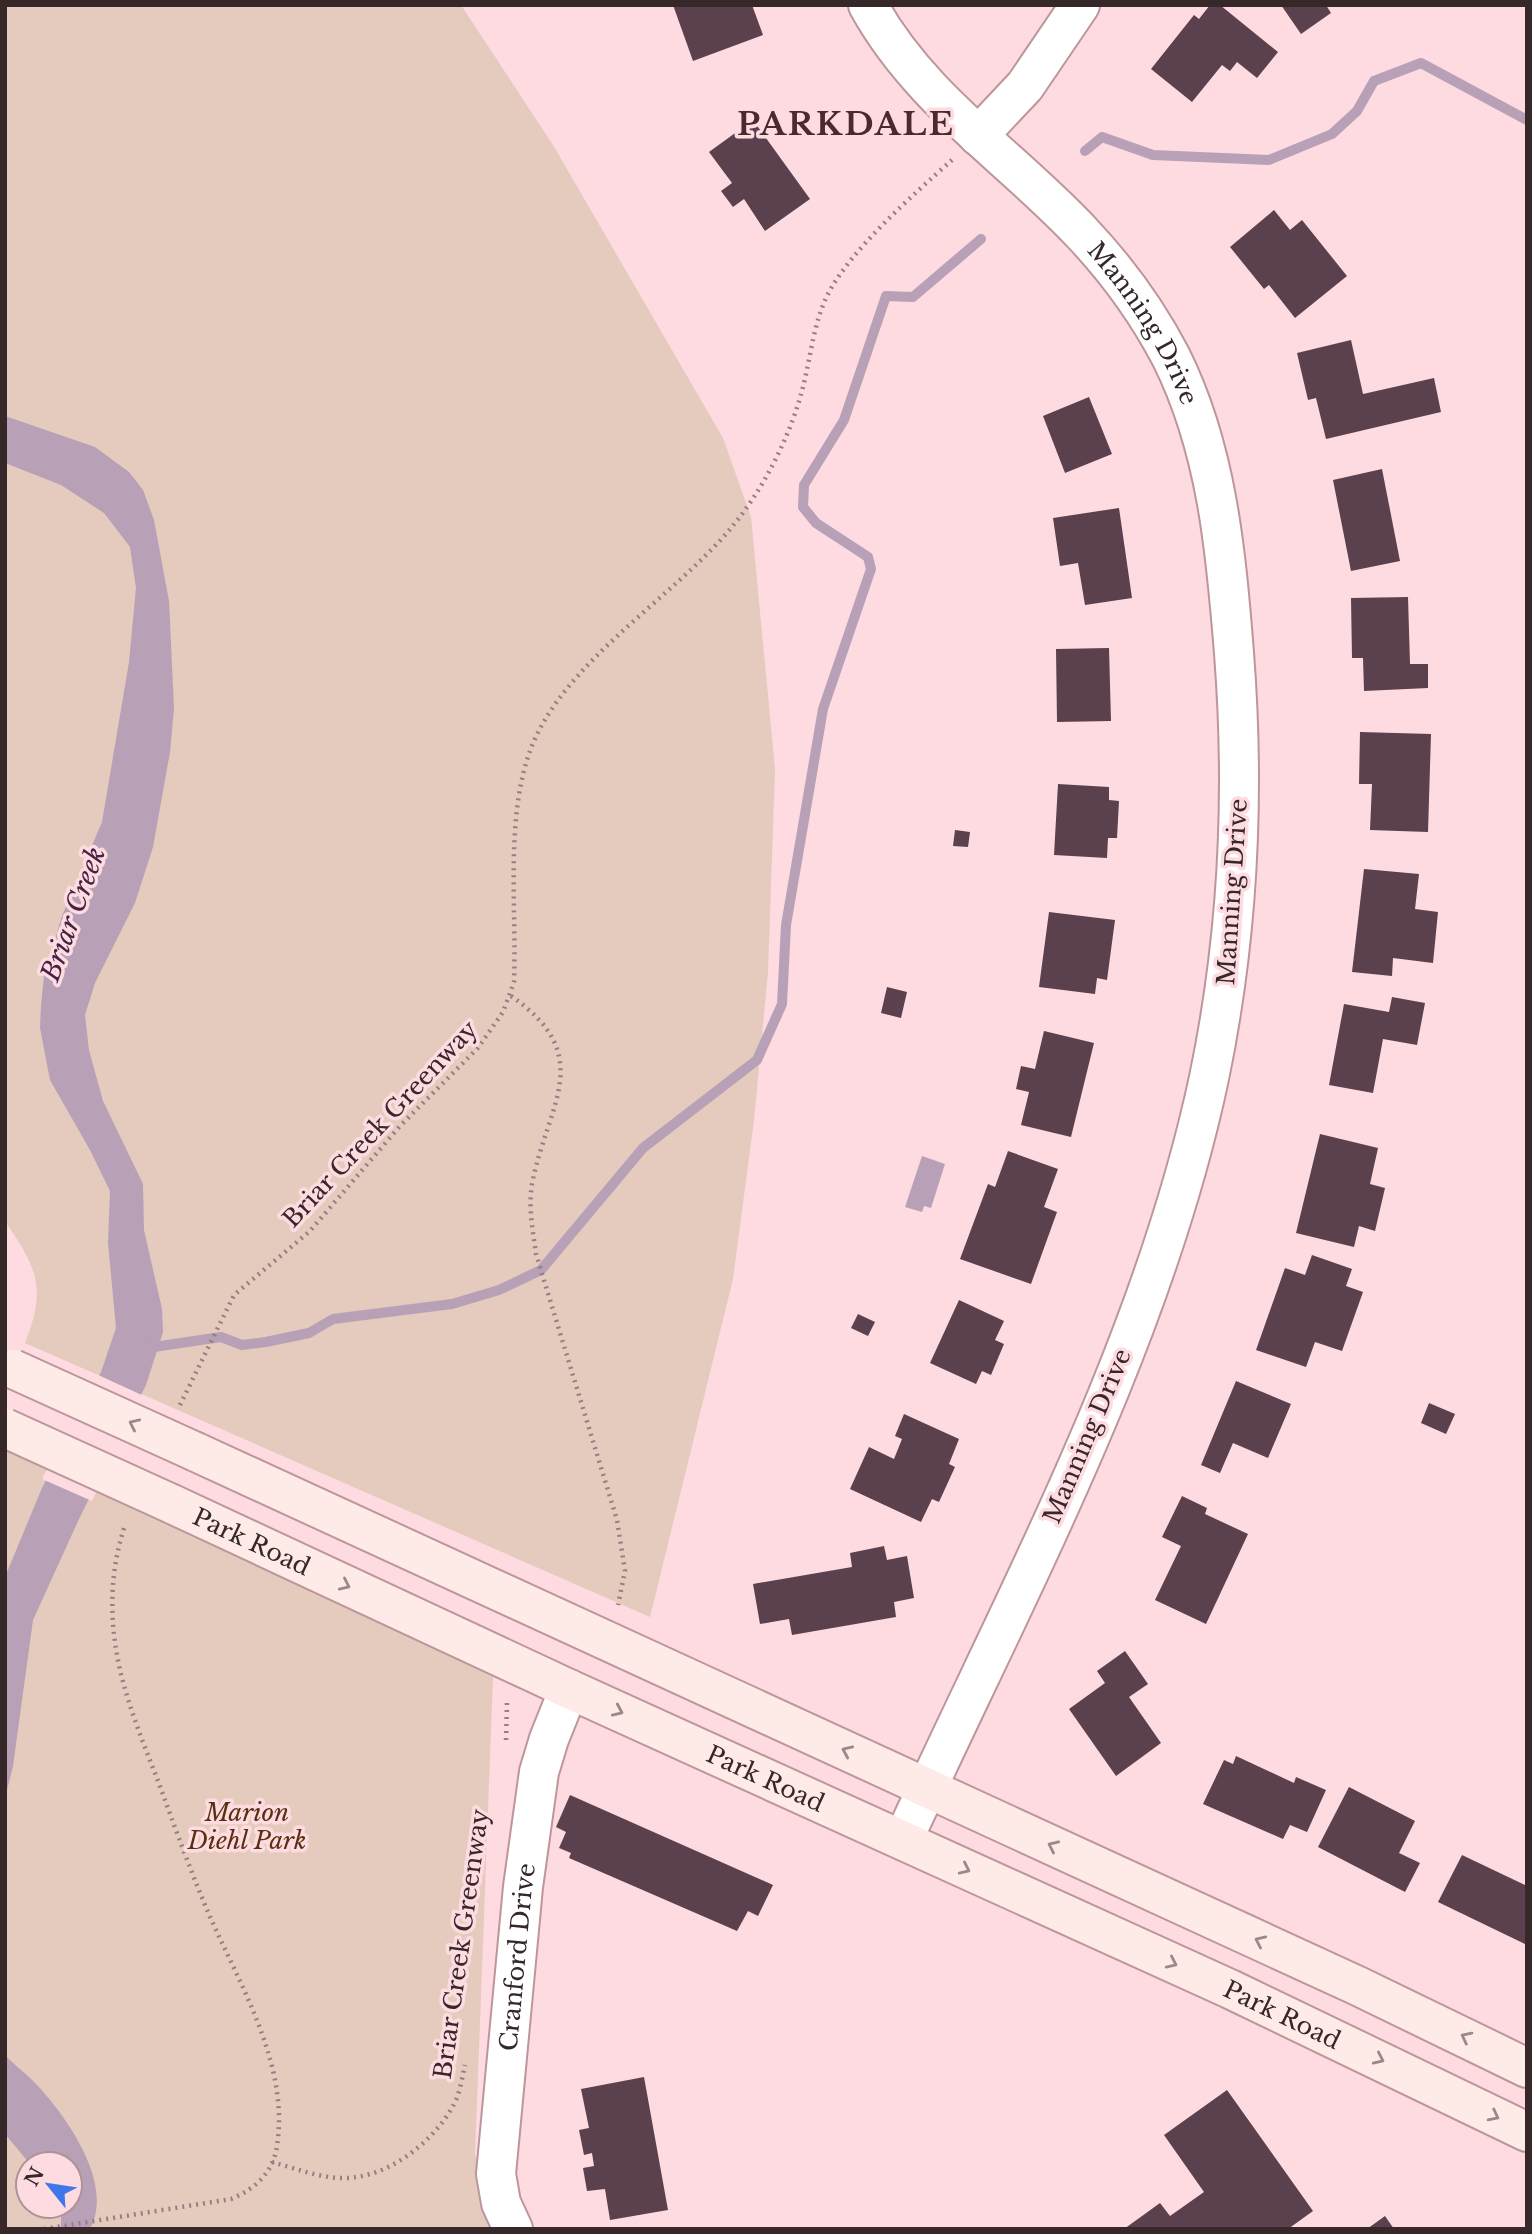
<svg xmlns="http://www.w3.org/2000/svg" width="1532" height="2234" font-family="'Libre Baskerville',serif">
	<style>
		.green { fill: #e4cbbd; fill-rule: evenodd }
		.water { fill: #b8a0b7 }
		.pier { fill: #fddbe0 }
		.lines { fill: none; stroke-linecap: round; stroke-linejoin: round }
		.stream { stroke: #b8a0b7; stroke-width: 10 }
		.building { fill: #5b404d }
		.street-casing { stroke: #bd969b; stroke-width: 42 }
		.secondary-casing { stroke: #bd969b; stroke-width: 42 }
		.path { stroke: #977e82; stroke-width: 4.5; stroke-dasharray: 2 5; stroke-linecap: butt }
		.street { stroke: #fff; stroke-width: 38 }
		.secondary { stroke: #feebe7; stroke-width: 38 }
		.secondary-bridge-casing { stroke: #bd969b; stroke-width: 42; stroke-linecap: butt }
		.secondary-bridge { stroke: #feebe7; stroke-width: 38 }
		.oneway { stroke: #9a8988 }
		.labels { text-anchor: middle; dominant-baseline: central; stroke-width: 7; stroke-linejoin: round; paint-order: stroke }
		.street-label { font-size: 24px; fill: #362729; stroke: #fddbe0 }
		.park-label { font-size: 24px; font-style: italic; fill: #592f12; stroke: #fddbe0 }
		.water-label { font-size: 26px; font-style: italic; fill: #424; stroke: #fddbe0 }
		.district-label { font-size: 32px; font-weight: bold; letter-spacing: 2px; fill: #492a2f; stroke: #fddbe0 }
	</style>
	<rect width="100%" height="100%" fill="#fddbe0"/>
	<!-- green -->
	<g class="green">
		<path d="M 5,5 L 461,5 L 553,145 L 723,438 L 751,517 L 775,769 L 768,972 L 754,1120 L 733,1279 L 650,1617 L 25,1343 C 47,1288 37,1268 5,1221 Z"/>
		<path d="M 5,1441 L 98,1482 L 493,1677 L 475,2155 L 507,2229 L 5,2229 ZM 28,2164 L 70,2164 L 70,2206 L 28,2206 Z"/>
	</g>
	<!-- water -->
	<g class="water">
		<polygon points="5,416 95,447 129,472 143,490 154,520 169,601 174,708 170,752 153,847 135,903 95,983 85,1015 89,1050 103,1101 143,1184 144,1230 162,1309 163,1332 146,1385 79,1519 33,1620 13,1766 5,1798 5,1577 42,1488 101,1372 116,1328 108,1243 110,1191 90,1150 50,1080 40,1028 41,1005 44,976 62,916 102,822 129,662 136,588 130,547 104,513 61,485 5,463"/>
		<polygon points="922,1156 945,1164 931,1208 924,1206 922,1212 905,1207"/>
		<path d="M 5,2055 C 15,2066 27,2074 37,2085 C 67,2117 115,2185 90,2229 L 61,2229 L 61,2206 L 70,2206 L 70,2164 L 30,2164 L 5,2134 Z"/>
	</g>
	<!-- pier -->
	<polygon class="pier" points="96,1374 144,1396 92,1501 42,1479"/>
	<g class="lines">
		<!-- stream -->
		<g class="stream">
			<polyline points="1085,151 1102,137 1153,155 1269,160 1332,134 1357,111 1374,81 1421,63 1527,120"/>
			<polyline points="147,1348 221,1337 242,1345 266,1342 309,1333 333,1319 452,1304 499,1290 541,1270 643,1148 757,1060 782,1004 786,925 823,709 871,569 868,557 816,523 803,507 804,485 844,420 886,296 913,297 981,239"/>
		</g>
	</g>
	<!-- building -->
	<g class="building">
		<polygon points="673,5 752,5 763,35 693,61"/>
		<polygon points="1210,5 1220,5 1278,52 1257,78 1237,62 1230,71 1222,65 1192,102 1151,69 1194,15 1199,19"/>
		<polygon points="1281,5 1326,5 1331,13 1301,34"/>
		<polygon points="753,120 810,199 765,231 744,199 733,207 721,191 732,183 709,152"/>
		<polygon points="1274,210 1290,230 1302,220 1347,276 1295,318 1269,285 1264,289 1230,247"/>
		<polygon points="1351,340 1363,394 1434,378 1441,412 1326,439 1316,398 1308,400 1297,353"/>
		<polygon points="1089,397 1112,454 1065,473 1043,416"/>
		<polygon points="1382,469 1400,561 1351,571 1333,480"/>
		<polygon points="1119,508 1132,598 1085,605 1078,563 1060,566 1053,518"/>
		<polygon points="1408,597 1410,664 1428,664 1428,688 1364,691 1363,658 1352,658 1351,598"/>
		<polygon points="1109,648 1111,721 1057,722 1056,649"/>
		<polygon points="1360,732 1431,734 1428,832 1370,830 1372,784 1359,784"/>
		<polygon points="1058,784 1109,787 1109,800 1119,801 1117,838 1108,838 1107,858 1054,855"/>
		<polygon points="955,830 970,832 968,847 953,846"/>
		<polygon points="1364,869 1419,874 1415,909 1438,912 1433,963 1393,958 1392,976 1352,972"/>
		<polygon points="1049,912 1115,920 1107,980 1097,978 1095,994 1039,987"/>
		<polygon points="887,987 907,992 901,1018 881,1013"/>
		<polygon points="1392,997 1425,1003 1417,1045 1383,1039 1373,1093 1329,1085 1344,1004 1389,1012"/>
		<polygon points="1044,1031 1094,1043 1071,1137 1021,1125 1029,1092 1016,1089 1021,1066 1035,1069"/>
		<polygon points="1320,1134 1378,1148 1370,1184 1385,1188 1375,1231 1359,1226 1354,1247 1296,1233"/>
		<polygon points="1008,1151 1058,1169 1044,1207 1057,1212 1031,1284 960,1259 988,1184 995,1187"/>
		<polygon points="1312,1255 1352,1269 1346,1286 1363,1292 1342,1351 1315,1342 1306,1367 1256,1350 1285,1268 1305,1275"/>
		<polygon points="959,1300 1004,1321 995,1340 1004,1344 991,1375 982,1371 976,1384 930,1363"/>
		<polygon points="858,1314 875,1322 868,1336 851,1328"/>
		<polygon points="1236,1381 1291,1404 1268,1458 1233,1443 1220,1473 1201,1465"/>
		<polygon points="1429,1403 1455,1414 1446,1434 1421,1423"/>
		<polygon points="904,1414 959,1439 949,1464 955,1467 939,1502 932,1499 921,1522 850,1489 869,1447 894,1459 902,1439 895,1436"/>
		<polygon points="1182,1496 1207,1508 1205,1514 1248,1534 1206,1624 1155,1600 1181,1546 1162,1537"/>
		<polygon points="884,1546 887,1560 907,1556 914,1598 894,1602 896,1617 792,1635 789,1619 760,1624 753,1584 852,1567 850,1553"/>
		<polygon points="1125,1651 1148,1684 1129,1697 1161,1743 1116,1776 1069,1709 1105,1683 1097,1671"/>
		<polygon points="1236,1756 1294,1783 1296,1777 1326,1790 1307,1832 1290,1825 1283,1839 1203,1804 1224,1760 1233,1764"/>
		<polygon points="1349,1787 1415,1821 1399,1853 1420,1863 1405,1892 1318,1847"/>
		<polygon points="570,1795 773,1885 758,1916 748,1911 737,1931 569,1858 571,1853 559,1848 566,1832 556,1827"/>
		<polygon points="1462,1855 1527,1886 1527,1945 1438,1902"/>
		<polygon points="644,2077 668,2210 610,2220 605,2189 587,2191 583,2168 594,2166 592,2153 584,2155 579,2130 589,2128 581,2089"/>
		<polygon points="1227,2090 1313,2211 1288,2229 1124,2229 1160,2203 1170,2216 1204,2192 1164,2135"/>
		<polygon points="1385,2216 1394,2229 1367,2229"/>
	</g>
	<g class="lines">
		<defs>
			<g id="street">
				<path id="s1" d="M 868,5 C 920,100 1010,156 1082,233 C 1116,269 1148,313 1171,357 C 1217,449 1226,552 1234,653 C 1245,795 1238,939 1209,1078 C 1152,1346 1016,1593 903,1840"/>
				<polyline points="978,136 1025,86 1080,5"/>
				<path id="s2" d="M 513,2229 L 501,2203 L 496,2174 L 523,1887 L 539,1772 L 549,1739 L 569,1689"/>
			</g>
			<g id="secondary">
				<polyline points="196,1452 1358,1986 1527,2068"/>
				<path id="s3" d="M 172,1504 L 569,1689 L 1230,1989 L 1527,2132"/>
			</g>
		</defs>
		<!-- street casing -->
		<use href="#street" class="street-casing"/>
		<!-- secondary casing -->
		<use href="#secondary" class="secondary-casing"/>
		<!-- path -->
		<g class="path">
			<path d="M 511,996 C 598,1056 547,1105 532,1184 C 528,1208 533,1231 536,1254 L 617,1520 L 625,1571 L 618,1605"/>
			<path d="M 180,1405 L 234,1295 L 310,1231 L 400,1126 L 477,1049 L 503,1012 L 514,982 C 517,910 505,820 530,751 C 562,663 672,599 731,528 C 764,489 792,433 804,383 C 811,354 814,323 827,296 C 849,251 914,194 952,160"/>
			<polyline points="506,1740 507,1703"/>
			<path d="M 272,2162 C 298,2169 329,2182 356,2177 C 395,2172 435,2139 453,2106 C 460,2094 462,2078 465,2065"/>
			<path d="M 44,2229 L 231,2199 C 255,2189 273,2173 277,2146 C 290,2062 236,1979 205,1905 C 188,1864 173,1822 158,1781 C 144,1745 129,1708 120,1670 C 109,1620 109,1574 125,1525"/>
		</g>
		<!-- street -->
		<use href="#street" class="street"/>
		<!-- secondary -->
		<use href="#secondary" class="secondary"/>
		<defs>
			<g id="secondary-bridge">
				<polyline points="13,1369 196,1452"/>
				<polyline points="5,1428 172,1504"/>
			</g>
		</defs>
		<!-- secondary-bridge casing -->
		<use href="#secondary-bridge" class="secondary-bridge-casing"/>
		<!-- secondary-bridge -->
		<use href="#secondary-bridge" class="secondary-bridge"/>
	</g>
	<!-- one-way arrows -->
	<defs><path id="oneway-chevron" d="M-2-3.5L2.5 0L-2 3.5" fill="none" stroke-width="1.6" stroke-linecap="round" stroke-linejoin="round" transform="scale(1.75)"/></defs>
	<g class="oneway">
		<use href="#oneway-chevron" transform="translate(134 1424) rotate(-155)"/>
		<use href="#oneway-chevron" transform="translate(345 1585) rotate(25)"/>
		<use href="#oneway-chevron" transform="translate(618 1711) rotate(24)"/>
		<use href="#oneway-chevron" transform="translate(847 1751) rotate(-156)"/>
		<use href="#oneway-chevron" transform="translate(1053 1846) rotate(-155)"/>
		<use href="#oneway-chevron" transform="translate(965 1869) rotate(25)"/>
		<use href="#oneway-chevron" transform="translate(1260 1941) rotate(-155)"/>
		<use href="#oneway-chevron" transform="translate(1172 1963) rotate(25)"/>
		<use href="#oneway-chevron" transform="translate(1466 2037) rotate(-153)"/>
		<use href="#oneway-chevron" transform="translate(1379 2059) rotate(25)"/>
		<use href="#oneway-chevron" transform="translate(1494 2116) rotate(27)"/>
	</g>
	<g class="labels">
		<!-- street labels -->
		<g class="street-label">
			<text stroke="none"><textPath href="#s1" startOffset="424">Manning Drive</textPath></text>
			<text transform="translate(1232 892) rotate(-86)">Manning Drive</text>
			<text transform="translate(380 1124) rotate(-47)">Briar Creek Greenway</text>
			<text transform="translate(1087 1436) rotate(-67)">Manning Drive</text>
			<text stroke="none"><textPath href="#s3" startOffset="88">Park Road</textPath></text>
			<text stroke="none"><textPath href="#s3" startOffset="654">Park Road</textPath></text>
			<text transform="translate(461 1944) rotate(-82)">Briar Creek Greenway</text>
			<text stroke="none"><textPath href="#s2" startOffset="276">Cranford Drive</textPath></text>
			<text stroke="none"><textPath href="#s3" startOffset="1222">Park Road</textPath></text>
		</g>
		<!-- park labels -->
		<g class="park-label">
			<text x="247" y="1812">Marion<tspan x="247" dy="28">Diehl Park</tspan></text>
		</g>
		<!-- water labels -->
		<g class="water-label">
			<text transform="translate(73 914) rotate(-70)">Briar Creek</text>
		</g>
		<!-- district labels -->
		<g class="district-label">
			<text x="846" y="124">PARKDALE</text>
		</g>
	</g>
	<!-- border -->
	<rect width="1532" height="2234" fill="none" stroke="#362729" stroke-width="14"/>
	<!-- north arrow -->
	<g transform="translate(49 2185) rotate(300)"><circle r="33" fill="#fddbe0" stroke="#ad9397" stroke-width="2"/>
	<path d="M0-5L12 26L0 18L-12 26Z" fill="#3e77e7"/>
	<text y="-10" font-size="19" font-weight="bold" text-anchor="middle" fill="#362729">N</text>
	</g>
</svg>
